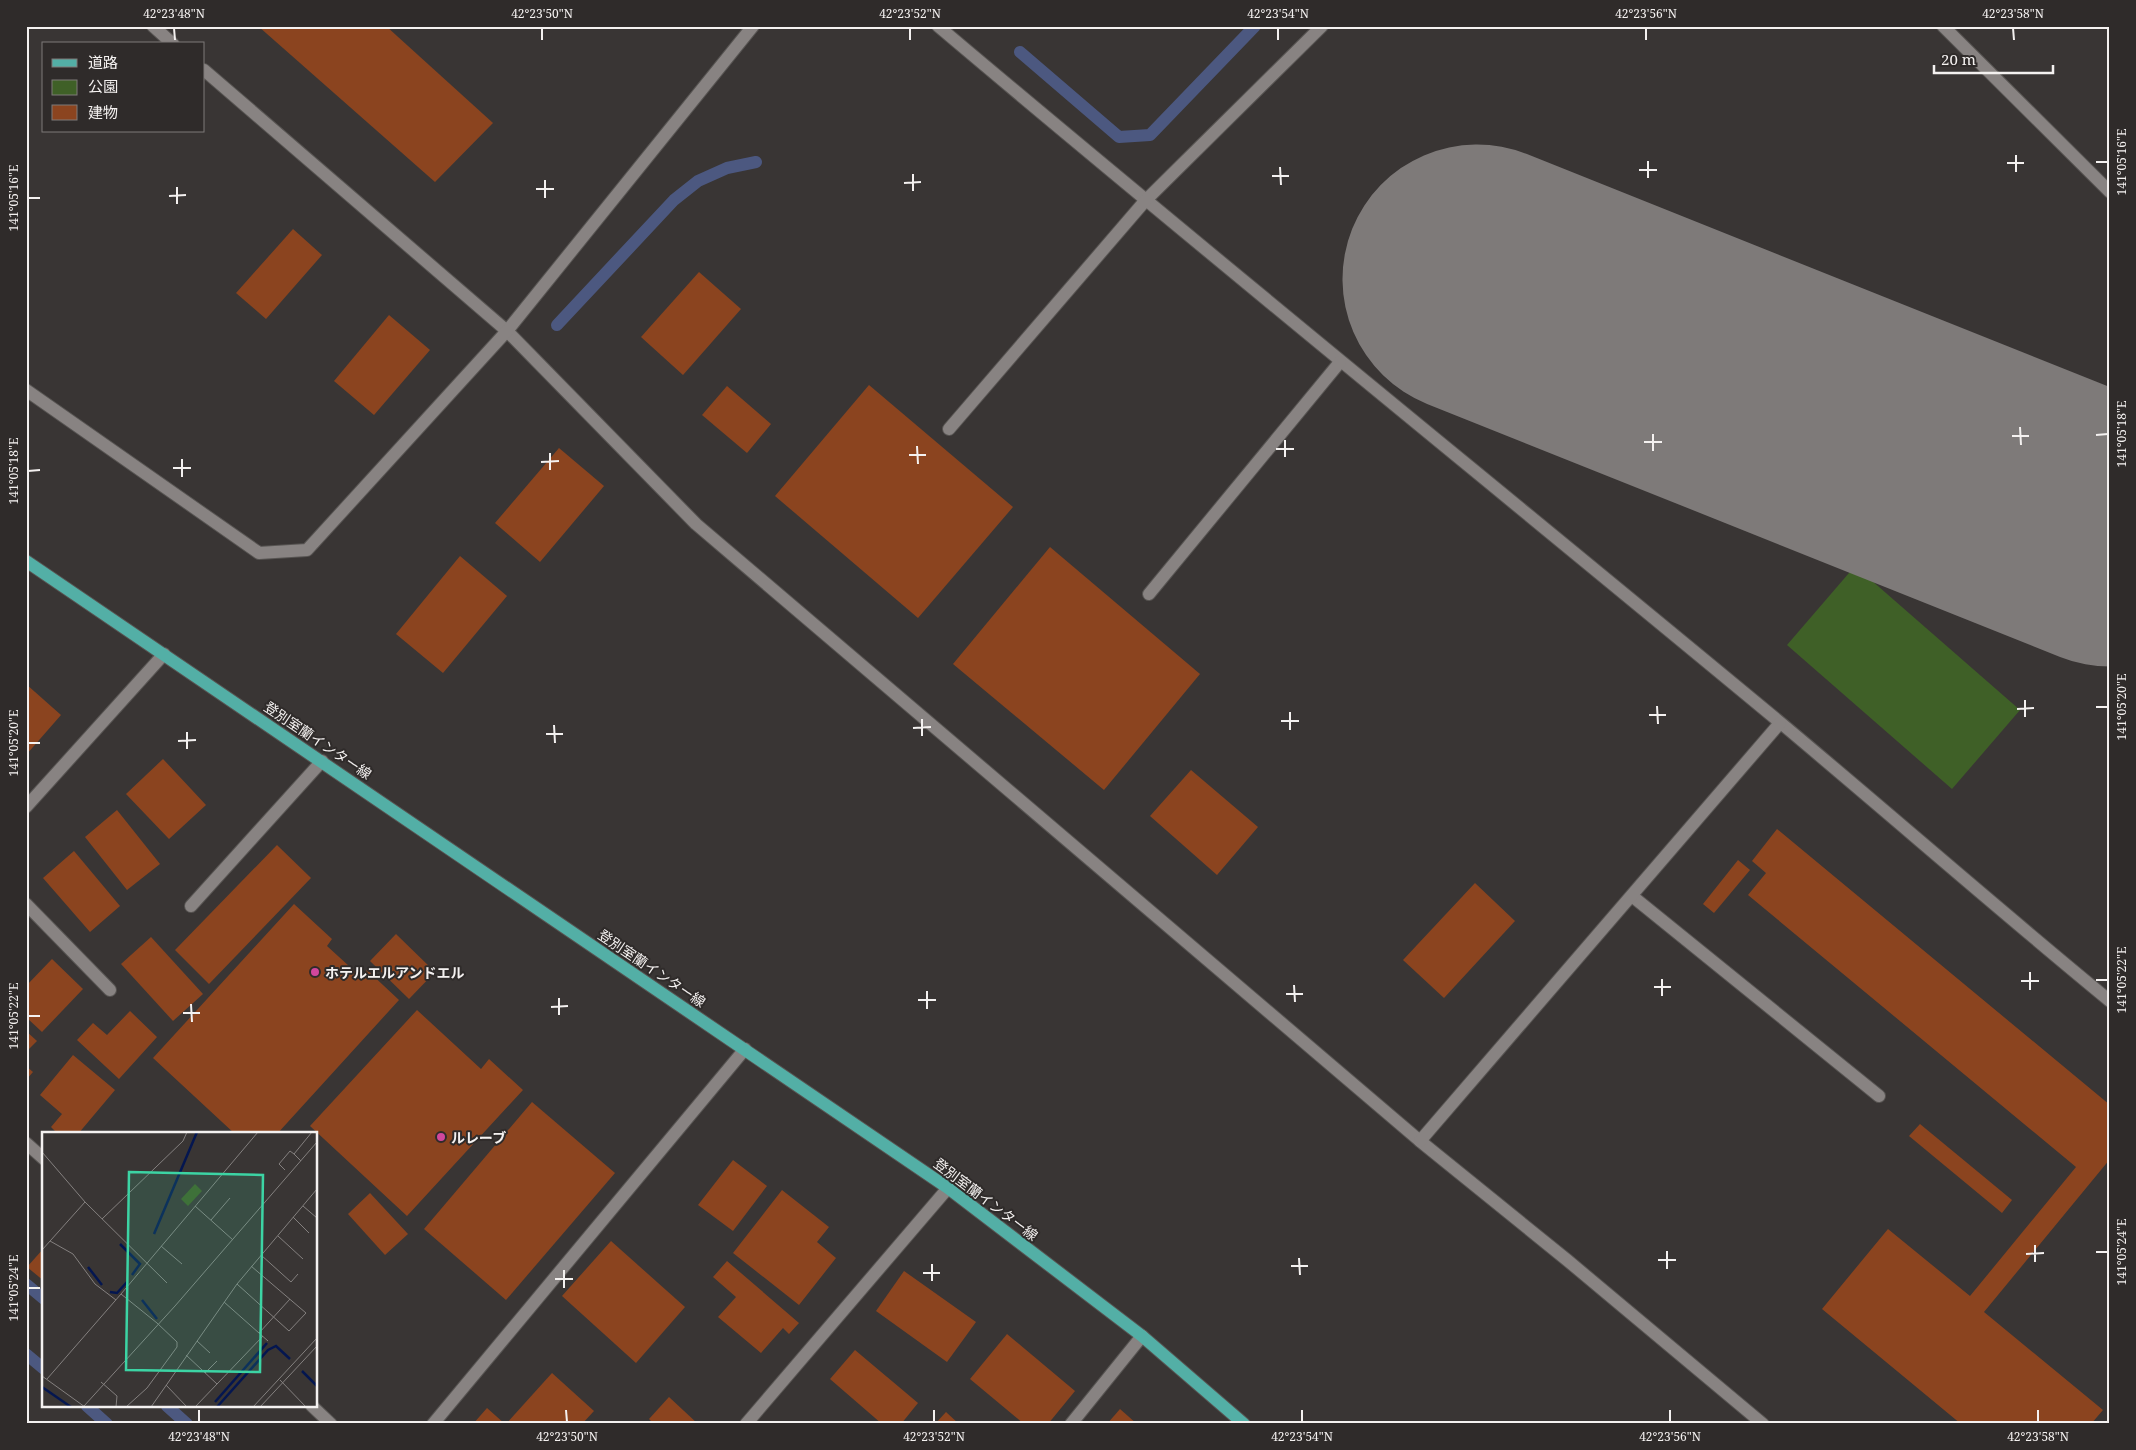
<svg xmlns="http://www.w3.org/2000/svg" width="2136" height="1450" font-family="'Noto Serif','Noto Sans JP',serif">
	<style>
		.green { fill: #3f6027 }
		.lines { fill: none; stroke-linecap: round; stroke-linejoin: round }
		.stream { stroke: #4c5880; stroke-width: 12 }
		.runway { stroke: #7e7a79; stroke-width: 269 }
		.building { fill: #8b441f }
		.lane-casing { stroke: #575452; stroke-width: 14 }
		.street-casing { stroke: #575452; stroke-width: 14 }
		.primary-casing { stroke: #575452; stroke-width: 14 }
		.lane { stroke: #888382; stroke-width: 12 }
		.street { stroke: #888382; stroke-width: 12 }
		.primary { stroke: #53afa6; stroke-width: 12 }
		.ticks { fill: none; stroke: #f4f1f0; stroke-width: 2 }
		.hotel-dot { fill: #d1479c; stroke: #2f2b2a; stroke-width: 2 }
		.labels { text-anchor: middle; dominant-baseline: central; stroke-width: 4; stroke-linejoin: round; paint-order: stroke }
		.street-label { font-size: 14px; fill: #f4f1f0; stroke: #2f2b2a }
		.poi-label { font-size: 14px; font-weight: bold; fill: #f4f1f0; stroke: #2f2b2a; text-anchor: start }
		.inset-river { fill: none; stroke: #041650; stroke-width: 2.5 }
		.inset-road { fill: none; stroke: #84807f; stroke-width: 1 }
		.view { fill: #3cd4a4; fill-opacity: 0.15; stroke: #3cd4a4; stroke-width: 2.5 }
		.inset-edge { fill: none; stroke: #f4f1f0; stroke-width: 2.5 }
		.neatline { fill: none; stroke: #f4f1f0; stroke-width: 2 }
		.ticks-label { font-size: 12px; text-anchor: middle; fill: #f4f1f0 }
	</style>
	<rect width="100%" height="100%" fill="#393534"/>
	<!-- green -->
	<polygon class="green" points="1855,566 2020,710 1952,789 1787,645"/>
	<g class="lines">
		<!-- stream -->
		<g class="stream">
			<polyline points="1020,52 1119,137 1150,135 1255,26"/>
			<polyline points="557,325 674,200 698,181 727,168 756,162"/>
			<polyline points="26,1284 44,1299"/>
			<polyline points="26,1354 44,1369"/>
			<polyline points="87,1406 107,1424"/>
			<polyline points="167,1406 187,1424"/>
		</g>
		<!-- runway -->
		<polyline class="runway" points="1477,279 2110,532"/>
	</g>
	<!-- building -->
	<g class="building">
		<polygon points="258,26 386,26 493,123 435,182"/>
		<polygon points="293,229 322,255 266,319 236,293"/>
		<polygon points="699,272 741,309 683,375 641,337"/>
		<polygon points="389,315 430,350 374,415 334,381"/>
		<polygon points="869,385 1013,507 918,618 775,496"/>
		<polygon points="727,386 771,424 747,453 702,415"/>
		<polygon points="559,448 604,486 540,562 495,523"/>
		<polygon points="1050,547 1200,674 1104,790 953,664"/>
		<polygon points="460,556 507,596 443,673 396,634"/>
		<polygon points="26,684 61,715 26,755"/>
		<polygon points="163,759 206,805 169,839 126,794"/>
		<polygon points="1191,770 1258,827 1217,875 1150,816"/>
		<polygon points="117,810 160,864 127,890 85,837"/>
		<polygon points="1777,829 2110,1105 2110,1159 1984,1312 2103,1410 2091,1424 1961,1424 1822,1309 1888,1229 1970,1296 2076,1167 1748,895 1766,873 1752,861"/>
		<polygon points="277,845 311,878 209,984 175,950"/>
		<polygon points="74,851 120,906 90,932 43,878"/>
		<polygon points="1738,860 1750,870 1714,913 1703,904"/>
		<polygon points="1475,883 1515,921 1444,998 1403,960"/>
		<polygon points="294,904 332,939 327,946 361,977 367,970 399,1000 277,1134 235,1134 153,1058"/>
		<polygon points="396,934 435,972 409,999 370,961"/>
		<polygon points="151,937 203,994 173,1021 121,964"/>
		<polygon points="52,959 83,989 42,1032 26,1017 26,986"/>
		<polygon points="417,1010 481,1069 489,1059 523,1090 407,1216 310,1126"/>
		<polygon points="130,1011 157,1037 119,1079 77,1040 93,1023 107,1035"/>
		<polygon points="26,1031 37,1041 26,1052"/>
		<polygon points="73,1055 115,1090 78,1134 58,1134 51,1127 62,1114 40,1095"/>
		<polygon points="26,1066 33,1072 26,1080"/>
		<polygon points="532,1102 615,1173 506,1300 424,1229"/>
		<polygon points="1920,1124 2012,1200 2002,1213 1909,1136"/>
		<polygon points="733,1160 767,1186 733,1231 698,1205"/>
		<polygon points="782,1190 829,1227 817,1242 836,1258 799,1305 733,1253"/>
		<polygon points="370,1193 408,1234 385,1255 348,1214"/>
		<polygon points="611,1241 685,1307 636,1363 562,1296"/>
		<polygon points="44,1248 44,1281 27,1267"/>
		<polygon points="727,1261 799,1323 789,1334 783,1328 761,1353 718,1317 736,1297 713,1277"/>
		<polygon points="904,1271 976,1322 947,1362 876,1311"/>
		<polygon points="1007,1334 1075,1391 1048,1424 1024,1424 970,1379"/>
		<polygon points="855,1350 918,1403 901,1424 882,1424 830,1379"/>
		<polygon points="552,1373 594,1411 582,1424 506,1424"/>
		<polygon points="669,1397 698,1424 654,1424 649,1419"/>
		<polygon points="487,1408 505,1424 473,1424"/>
		<polygon points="1120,1409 1137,1424 1107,1424"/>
		<polygon points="946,1412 959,1424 935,1424"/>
	</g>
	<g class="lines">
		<defs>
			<g id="lane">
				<polyline points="153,26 173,44"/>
				<path d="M 938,26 C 1217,262 1501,491 1782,724 C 1892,816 1999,910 2110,1001"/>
				<polyline points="1943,26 2110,192"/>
				<polyline points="204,70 507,331 696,524 1420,1141 1567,1260 1763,1424"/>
				<polyline points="26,390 259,553 307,550 507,331 753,26"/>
				<polyline points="949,429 1145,201 1322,26"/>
				<polyline points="1149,594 1340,362"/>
				<polyline points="1632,896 1879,1096"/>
				<polyline points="26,904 110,990"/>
				<polyline points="191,906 322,761"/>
				<polyline points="1420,1141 1780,723"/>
			</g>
			<g id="street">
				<polyline points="26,807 164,654"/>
				<polyline points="26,1143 44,1159"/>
				<polyline points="312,1406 331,1424"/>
				<polyline points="433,1424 745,1049"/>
				<polyline points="746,1424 948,1188"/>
				<polyline points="1071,1424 1142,1336"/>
			</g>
			<polyline id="primary" points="26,561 948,1188 1142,1336 1244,1424"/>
		</defs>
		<!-- lane casing -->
		<use href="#lane" class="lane-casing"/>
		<!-- street casing -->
		<use href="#street" class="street-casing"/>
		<!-- primary casing -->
		<use href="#primary" class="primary-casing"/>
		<!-- lane -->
		<use href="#lane" class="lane"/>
		<!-- street -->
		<use href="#street" class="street"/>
		<!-- primary -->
		<use href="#primary" class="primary"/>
	</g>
	<!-- ticks -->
	<path class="ticks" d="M 174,28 L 175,40M 542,28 L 542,40M 910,28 L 910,40M 1278,28 L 1278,40M 1646,28 L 1646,40M 2013,28 L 2014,40M 2016,155 L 2016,172M 1648,161 L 1648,178M 2096,162 L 2108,162M 2007,163 L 2024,163M 1280,167 L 1281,185M 1639,170 L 1657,170M 913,174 L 913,191M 1272,176 L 1289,176M 545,180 L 545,198M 904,183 L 921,182M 177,187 L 177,204M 536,189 L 554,189M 169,196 L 186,195M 28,198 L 40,198M 2020,427 L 2021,445M 1653,434 L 1653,451M 2096,435 L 2108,434M 2012,436 L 2029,436M 1285,440 L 1285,457M 1644,442 L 1662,442M 917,446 L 918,464M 1276,449 L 1294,449M 550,453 L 550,470M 909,455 L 926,455M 182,459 L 182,477M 541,462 L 559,461M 173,468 L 191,468M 28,471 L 40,470M 2025,700 L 2025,717M 1657,706 L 1658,724M 2096,707 L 2108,707M 2017,709 L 2034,708M 1290,712 L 1290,730M 1649,715 L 1666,715M 922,719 L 922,736M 1281,721 L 1299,721M 554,725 L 555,743M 913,728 L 931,727M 187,732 L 187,749M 546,734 L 563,734M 178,741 L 196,740M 28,743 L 40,743M 2030,972 L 2030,990M 1662,979 L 1662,996M 2096,980 L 2108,980M 2021,981 L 2039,981M 1294,985 L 1295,1002M 1654,987 L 1671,987M 927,991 L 927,1009M 1286,994 L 1303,994M 559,998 L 559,1015M 918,1000 L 936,1000M 191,1004 L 192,1022M 551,1007 L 568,1006M 183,1013 L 200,1013M 28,1016 L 40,1016M 2035,1245 L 2035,1262M 1667,1251 L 1667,1269M 2096,1252 L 2108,1252M 2026,1254 L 2044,1253M 1299,1258 L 1300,1275M 1658,1260 L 1676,1260M 932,1264 L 932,1281M 1291,1266 L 1308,1266M 564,1270 L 564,1288M 923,1273 L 940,1273M 555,1279 L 573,1279M 28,1288 L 40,1288M 199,1410 L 199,1422M 566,1410 L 567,1422M 934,1410 L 934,1422M 1302,1410 L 1302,1422M 1670,1410 L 1670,1422M 2038,1410 L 2038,1422"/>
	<!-- markers -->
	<g class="hotel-dot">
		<circle cx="315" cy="972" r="5"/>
		<circle cx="441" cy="1137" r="5"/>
	</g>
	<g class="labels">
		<!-- street labels -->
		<g class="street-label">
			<text transform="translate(318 740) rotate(34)">登別室蘭インター線</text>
			<text transform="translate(652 968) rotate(34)">登別室蘭インター線</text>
			<text transform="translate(986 1199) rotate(37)">登別室蘭インター線</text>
		</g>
		<!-- poi labels -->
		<g class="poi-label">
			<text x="325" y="972">ホテルエルアンドエル</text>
			<text x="451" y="1137">ルレーブ</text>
		</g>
	</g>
	<!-- overview -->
	<g transform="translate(42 1132)">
		<rect width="275" height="275" fill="#393534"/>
		<path d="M 153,52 L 160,59 L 146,74 L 139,67 Z" fill="#3f6027"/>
		<path class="inset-river" d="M 112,102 L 155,0M 78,112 L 98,132 L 90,143M 46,135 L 60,153M 68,160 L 75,161 L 85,150M 100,168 L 115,187M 260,239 L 275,254M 0,255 L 29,275M 173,270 L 225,211M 175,275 L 226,218 L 234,214 L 248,227"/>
		<path class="inset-road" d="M 0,20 L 43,70 L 125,151M 259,29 L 252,22 L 270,0M 243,38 L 237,32 L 248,19 L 252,22M 153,74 L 191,108M 261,74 L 275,86M 251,85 L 267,101M 60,87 L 141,9 L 145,0M 169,88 L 188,66M 236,104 L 261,127M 8,109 L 31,122 L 53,152 L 74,168M 119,114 L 140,132M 0,118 L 43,70M 219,123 L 249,150 L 256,142M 195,152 L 247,199 L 264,181 L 209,134M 79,162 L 216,0M 182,170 L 226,209M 217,201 L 248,167M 155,209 L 168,221M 144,223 L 175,252M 163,241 L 175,229M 0,244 L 43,275M 5,247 L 79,162 L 115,191 L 135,210 L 135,215 L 105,256 L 84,275M 238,248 L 264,275M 59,250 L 75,264 L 74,275M 124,253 L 145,275M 42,274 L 133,174 L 275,10M 109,275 L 195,152 L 275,57M 153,275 L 221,204M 211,275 L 275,206M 218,275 L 275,214"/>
		<path class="view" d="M 87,40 L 221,43 L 218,240 L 84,238 Z"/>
		<rect width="275" height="275" class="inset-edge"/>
	</g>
	<!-- border -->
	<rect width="2136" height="1450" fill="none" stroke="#2f2b2a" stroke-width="55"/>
	<!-- legend -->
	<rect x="42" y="42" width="162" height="90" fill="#2f2b2a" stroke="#7e7a79"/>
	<rect x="52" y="59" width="25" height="8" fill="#53afa6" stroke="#7e7a79"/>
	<text x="88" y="68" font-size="15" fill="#f4f1f0">道路</text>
	<rect x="52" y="80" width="25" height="15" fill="#3f6027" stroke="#7e7a79"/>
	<text x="88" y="92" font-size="15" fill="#f4f1f0">公園</text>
	<rect x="52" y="105" width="25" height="15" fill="#8b441f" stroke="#7e7a79"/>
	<text x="88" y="118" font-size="15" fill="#f4f1f0">建物</text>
	<!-- scale -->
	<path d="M1934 65v8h119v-8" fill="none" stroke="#f4f1f0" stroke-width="2.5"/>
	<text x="1941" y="65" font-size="15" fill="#f4f1f0" stroke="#2f2b2a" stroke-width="4" paint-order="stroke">20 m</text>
	<rect x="28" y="28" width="2080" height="1394" class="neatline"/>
	<g class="ticks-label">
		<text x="174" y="18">42°23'48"N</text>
		<text x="542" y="18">42°23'50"N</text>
		<text x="910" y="18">42°23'52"N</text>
		<text x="1278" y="18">42°23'54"N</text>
		<text x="1646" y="18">42°23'56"N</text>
		<text x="2013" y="18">42°23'58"N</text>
		<text transform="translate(2122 162) rotate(-90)" y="4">141°05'16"E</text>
		<text transform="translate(14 198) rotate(-90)" y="4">141°05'16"E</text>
		<text transform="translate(2122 434) rotate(-90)" y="4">141°05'18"E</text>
		<text transform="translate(14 471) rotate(-90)" y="4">141°05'18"E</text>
		<text transform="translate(2122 707) rotate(-90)" y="4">141°05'20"E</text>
		<text transform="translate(14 743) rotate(-90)" y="4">141°05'20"E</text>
		<text transform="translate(2122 980) rotate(-90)" y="4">141°05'22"E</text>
		<text transform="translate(14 1016) rotate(-90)" y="4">141°05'22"E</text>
		<text transform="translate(2122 1252) rotate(-90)" y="4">141°05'24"E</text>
		<text transform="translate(14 1288) rotate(-90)" y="4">141°05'24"E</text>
		<text x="199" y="1441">42°23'48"N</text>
		<text x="567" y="1441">42°23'50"N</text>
		<text x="934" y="1441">42°23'52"N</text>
		<text x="1302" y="1441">42°23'54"N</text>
		<text x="1670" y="1441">42°23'56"N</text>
		<text x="2038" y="1441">42°23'58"N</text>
	</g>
</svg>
